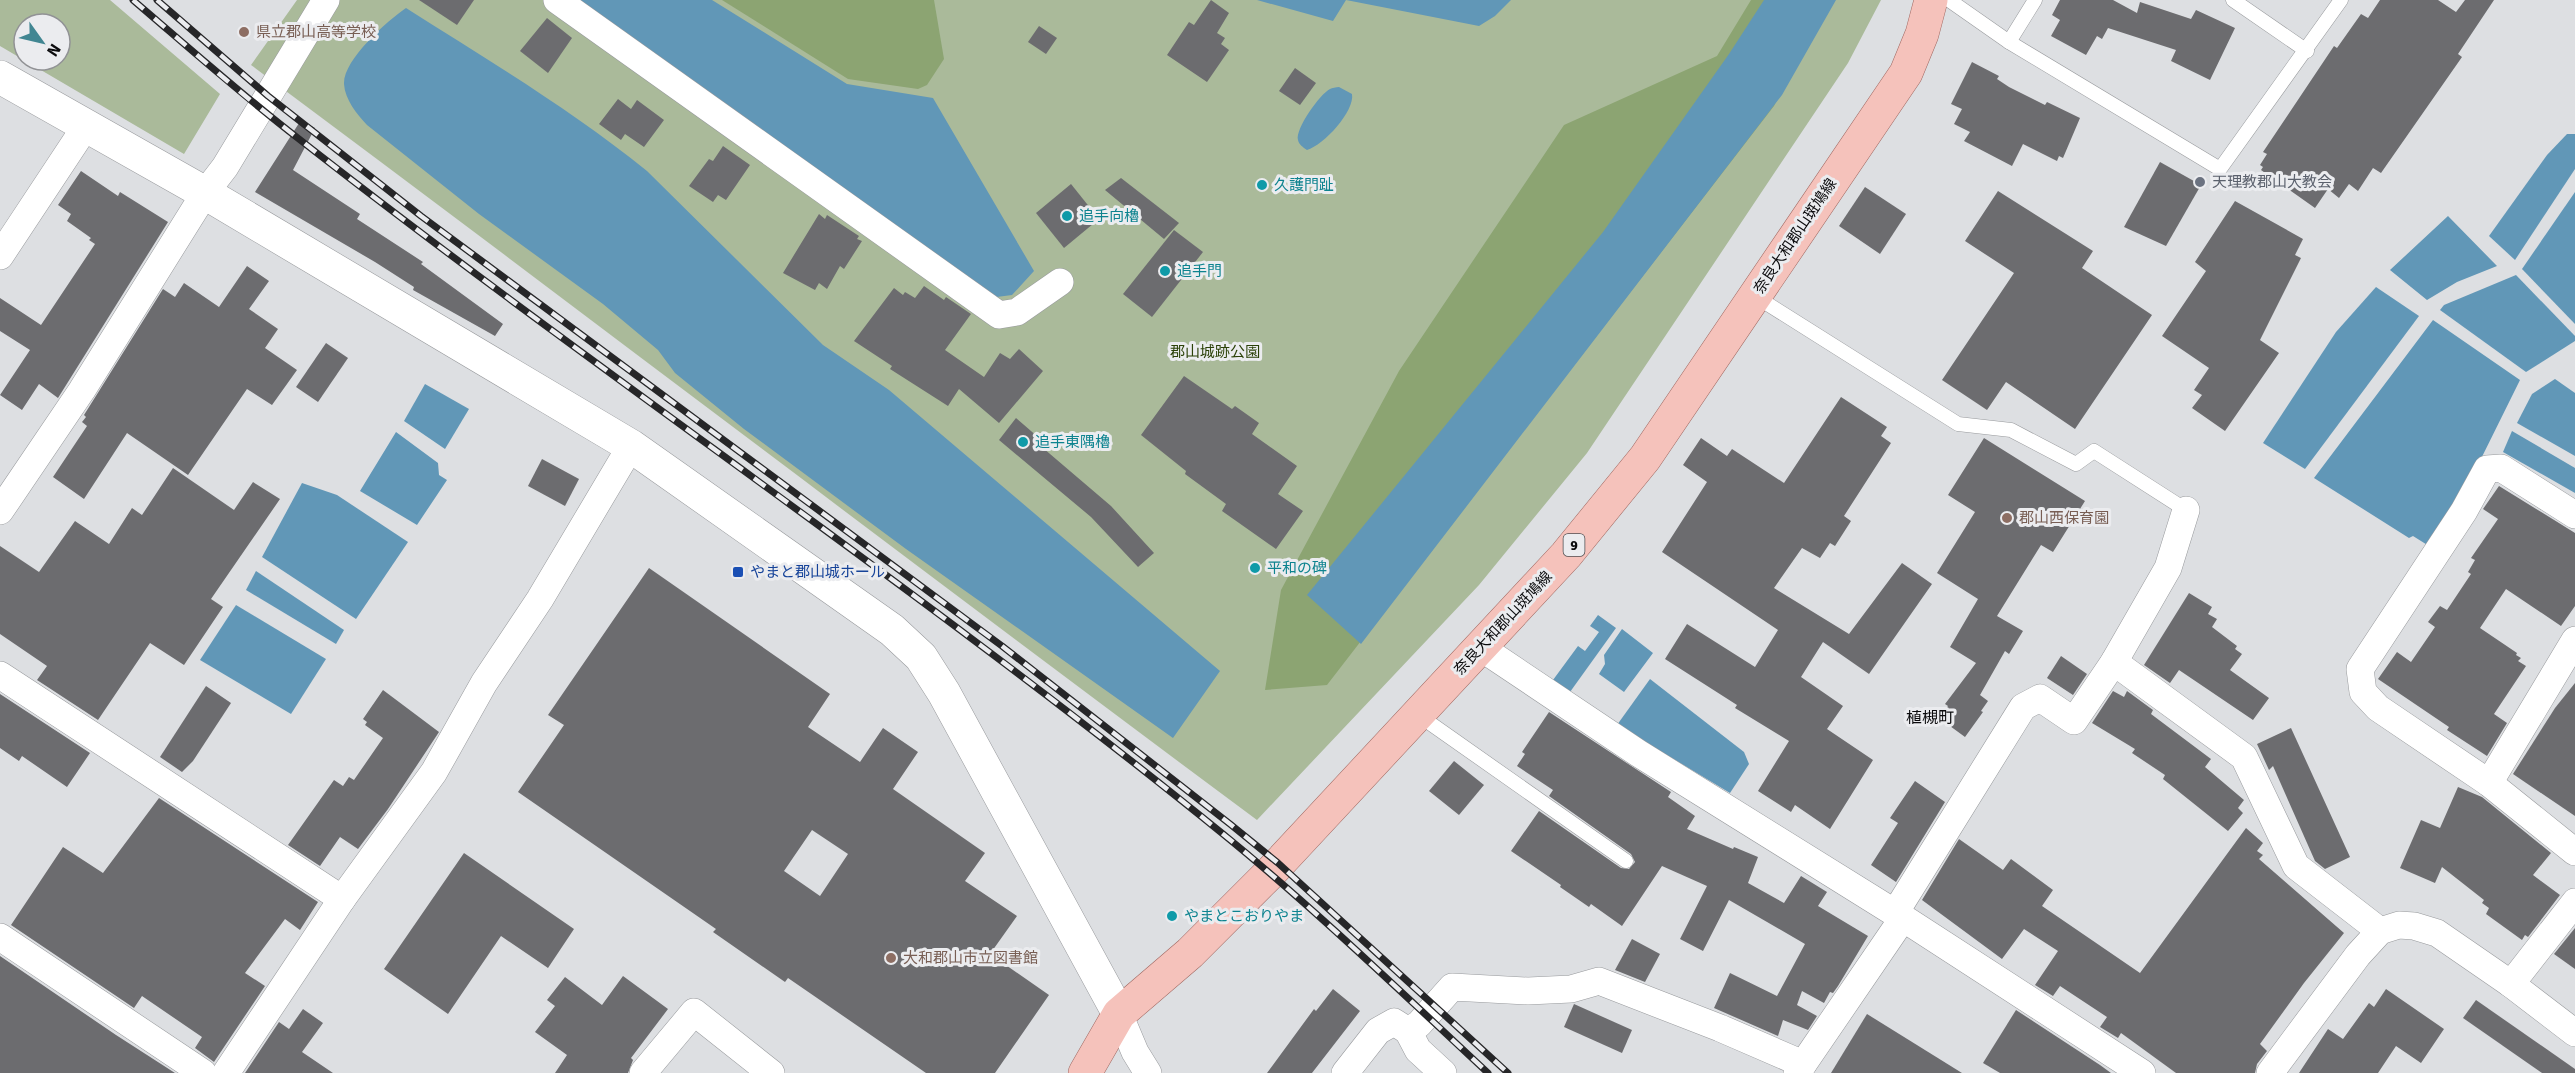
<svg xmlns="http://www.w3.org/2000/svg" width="2575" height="1073" font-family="Signika,'Noto Sans JP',sans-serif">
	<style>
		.green { fill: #aaba9a; fill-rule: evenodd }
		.forest { fill: #8ca472 }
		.water { fill: #6197b7 }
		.building { fill: #6c6c6f; fill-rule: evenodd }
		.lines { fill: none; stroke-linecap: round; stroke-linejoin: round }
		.service-casing { stroke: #989a9d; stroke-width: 15 }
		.minor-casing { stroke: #989a9d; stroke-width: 28 }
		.tertiary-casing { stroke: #989a9d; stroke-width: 34 }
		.primary-casing { stroke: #9f6760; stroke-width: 34 }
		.service { stroke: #fff; stroke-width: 14 }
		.minor { stroke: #fff; stroke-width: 27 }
		.tertiary { stroke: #fff; stroke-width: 33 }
		.primary { stroke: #f5c2bb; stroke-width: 33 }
		.rail-casing { stroke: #262628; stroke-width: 7 }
		.rail { stroke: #ebecef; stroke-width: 4.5; stroke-dasharray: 14; stroke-linecap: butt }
		.education-dot { fill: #8d6e63; stroke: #ebecef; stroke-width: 2 }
		.worship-dot { fill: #6b7280; stroke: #ebecef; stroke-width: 2 }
		.culture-dot { fill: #0f9aa8; stroke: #ebecef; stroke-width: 2 }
		.transit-dot { fill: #1a4fb4; stroke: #ebecef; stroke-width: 2 }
		.labels { text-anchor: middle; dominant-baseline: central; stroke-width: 6; stroke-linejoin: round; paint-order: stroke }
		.shield { fill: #ebecef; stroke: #4e4e51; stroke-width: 1.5 }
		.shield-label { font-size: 14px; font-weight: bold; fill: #0b0b0d }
		.education-label { font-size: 15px; fill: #785e54; stroke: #ebecef; text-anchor: start }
		.worship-label { font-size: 15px; fill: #5b616d; stroke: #ebecef; text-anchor: start }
		.culture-label { font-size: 15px; fill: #0d838f; stroke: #ebecef; text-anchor: start }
		.street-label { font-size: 15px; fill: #0b0b0d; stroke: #ebecef }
		.park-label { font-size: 15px; fill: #2b4108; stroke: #ebecef }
		.transit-label { font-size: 15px; fill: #164399; stroke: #ebecef; text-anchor: start }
		.neighbourhood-label { font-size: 16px; fill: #0b0b0d; stroke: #ebecef }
	</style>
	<rect width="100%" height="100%" fill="#dddfe2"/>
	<!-- green -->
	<g class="green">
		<path d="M 0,0 L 110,0 L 220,94 L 184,154 L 0,46 ZM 24,24 L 60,24 L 60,60 L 24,60 Z"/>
		<path d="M 297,0 L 1881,0 L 1848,63 L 1587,453 L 1479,585 L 1257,820 C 920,570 587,315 251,65 Z"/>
	</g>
	<!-- forest -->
	<g class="forest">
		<polygon points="722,0 934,0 944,59 927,85 918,89 848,79"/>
		<polygon points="1751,0 1824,0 1774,106 1327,685 1265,690 1281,590 1399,371 1564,125 1717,56"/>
	</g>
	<!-- water -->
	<g class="water">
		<polygon points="580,0 712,0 847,84 933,98 1034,271 1012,295 989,298"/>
		<polygon points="1257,0 1511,0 1495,16 1479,26 1346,0 1333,21"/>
		<polygon points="1764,0 1836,0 1782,95 1361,644 1307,595 1603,232 1729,54"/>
		<path d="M 406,8 C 488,60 572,110 647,171 L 823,345 L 889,390 L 1220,671 L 1173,738 L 906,549 L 744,429 L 675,373 L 658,350 L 603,304 L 479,214 L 367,125 C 357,114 345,100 344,84 C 343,60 387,21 406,8 Z"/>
		<path d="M 1339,87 L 1352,94 C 1355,111 1324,145 1307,150 C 1303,147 1299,145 1298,140 C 1295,129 1320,94 1330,89 C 1332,88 1336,87 1339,87 Z"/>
		<polygon points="2567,134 2575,134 2575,169 2515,260 2489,236 2547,155"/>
		<polygon points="2575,192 2575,324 2522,269"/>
		<polygon points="2448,216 2497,266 2457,282 2427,300 2390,270"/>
		<polygon points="2516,275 2575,336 2575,341 2526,372 2440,310 2444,305"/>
		<polygon points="2376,287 2419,316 2305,469 2263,443 2336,332"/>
		<polygon points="2433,320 2520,380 2471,479 2429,546 2413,536 2409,538 2314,478"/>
		<polygon points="2555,379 2575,393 2575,456 2517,423 2532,394"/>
		<polygon points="425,384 469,409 445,449 404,421"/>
		<polygon points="2512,431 2575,468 2575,493 2503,452"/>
		<polygon points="396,432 438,463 439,475 447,480 417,525 360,491"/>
		<polygon points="302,483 337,495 408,542 356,619 262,557"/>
		<polygon points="256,571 344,630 336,644 246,590"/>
		<polygon points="236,605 326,659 291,714 200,660"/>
		<polygon points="1598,615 1616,628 1570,692 1553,680 1578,646 1585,651 1599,632 1590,626"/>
		<polygon points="1622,629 1653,653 1624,692 1599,674 1605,664 1604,655"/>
		<polygon points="1650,679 1744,752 1749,764 1730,793 1617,725"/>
	</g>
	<!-- building -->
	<g class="building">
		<polygon points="419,0 474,0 457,25"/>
		<polygon points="1211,0 1229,13 1217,33 1225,38 1221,44 1229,50 1207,82 1167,55 1189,22 1194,25"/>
		<polygon points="2060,0 2113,0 2137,13 2140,2 2191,19 2196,10 2235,28 2210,80 2171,61 2176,50 2108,28 2102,39 2097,36 2086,55 2051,36 2060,20 2052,15"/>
		<polygon points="2380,0 2438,0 2456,12 2465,0 2494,0 2458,54 2462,57 2381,173 2373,168 2358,191 2349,184 2339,198 2328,189 2315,208 2261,170 2263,167 2260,165 2267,154 2263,152 2334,46 2337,48 2361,14 2368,18"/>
		<polygon points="547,18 572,38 548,73 520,51"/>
		<polygon points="1039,26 1057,38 1046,54 1028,42"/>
		<polygon points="1972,62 1999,76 1997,79 2009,87 2045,105 2047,102 2080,118 2063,158 2059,156 2057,161 2023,144 2012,166 1964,141 1970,132 1954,124 1962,109 1951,104"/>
		<polygon points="1295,68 1316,83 1300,105 1279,91"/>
		<polygon points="618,99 631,109 637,100 664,120 644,147 625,134 621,140 599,124"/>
		<polygon points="301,120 315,128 293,170 360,214 357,219 423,262 421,264 503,324 495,336 413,290 414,287 375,262 255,192"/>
		<polygon points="723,146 750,165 726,200 718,195 713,202 689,186 709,159 713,161"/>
		<polygon points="2160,162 2201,185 2166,246 2124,227"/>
		<polygon points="81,171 118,196 120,192 168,222 58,398 39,384 22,410 0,395 30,350 0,331 0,298 41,325 95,244 89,240 91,238 67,221 71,214 58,205"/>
		<polygon points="1121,178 1179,223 1164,239 1105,190"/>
		<polygon points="1071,184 1099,219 1064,248 1036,213"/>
		<polygon points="1865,187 1906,214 1880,254 1839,226"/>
		<polygon points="1998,191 2093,251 2082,268 2152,315 2075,429 2006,382 1987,410 1942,380 2014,273 1965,241"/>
		<polygon points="2235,201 2303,239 2295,255 2301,258 2260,340 2279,353 2225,431 2192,408 2202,395 2194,390 2209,368 2162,336 2206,271 2195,262"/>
		<polygon points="819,214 825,219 827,215 859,236 857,239 862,241 844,269 840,266 827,289 819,283 815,290 783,273"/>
		<polygon points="1174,230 1203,252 1152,317 1123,294"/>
		<polygon points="247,266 269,281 249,309 278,329 265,348 297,370 272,405 247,389 188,475 127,433 84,499 53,477 87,426 82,422 86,417 84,415 163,289 175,297 184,283 219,307"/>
		<polygon points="924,286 944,300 946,297 971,314 945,350 984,377 1000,353 1010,359 1019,349 1043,371 999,423 959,389 948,406 890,369 892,366 854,341 894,288 903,295 905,292 915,298"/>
		<polygon points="326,343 348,358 318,402 296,387"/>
		<polygon points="1184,376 1232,409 1235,406 1259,423 1252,434 1297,466 1278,494 1303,511 1276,549 1222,511 1226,504 1185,474 1186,471 1141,435"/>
		<polygon points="1841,397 1887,427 1881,436 1891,443 1844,516 1851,521 1835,546 1830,543 1820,558 1802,548 1774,588 1849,634 1902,563 1932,584 1869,674 1823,642 1801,677 1843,706 1827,729 1873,760 1830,829 1795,805 1791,812 1758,791 1789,741 1735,708 1737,705 1665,659 1687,624 1755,667 1778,630 1662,552 1707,482 1683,465 1701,438 1727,456 1732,449 1784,483"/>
		<polygon points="1016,418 1046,444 1043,448 1111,506 1154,553 1138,567 1091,517 999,440"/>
		<polygon points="1984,438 2085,501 2053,552 2041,545 1997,616 2023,631 2009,654 2005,651 1980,695 1988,701 1981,711 1983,712 1965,737 1939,718 1948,706 1945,704 1976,663 1950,647 1978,599 1937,573 1975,512 1948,495"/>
		<polygon points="542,459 579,479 565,506 528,486"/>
		<polygon points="173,468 234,510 253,482 280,499 211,599 223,607 184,665 150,643 98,720 37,680 47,666 0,634 0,546 39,572 75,521 109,544 132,508 142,515"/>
		<polygon points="2499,486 2575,533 2575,606 2561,626 2506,589 2480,628 2517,653 2516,655 2521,658 2518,661 2526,666 2494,714 2507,723 2487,756 2447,730 2449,727 2378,679 2397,652 2411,662 2435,627 2428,622 2440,606 2447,610 2471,574 2468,572 2475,560 2471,558 2498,519 2483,509"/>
		<path d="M 649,568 L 830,694 L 808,727 L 860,762 L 883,728 L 918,752 L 893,789 L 985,853 L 965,881 L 1017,916 L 990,954 L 1049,995 L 995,1073 L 926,1073 L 788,978 L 785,982 L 713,932 L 716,929 L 518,792 L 564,725 L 548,715 ZM 812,830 L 848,854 L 820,896 L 784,871 Z"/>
		<polygon points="2189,593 2212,607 2208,614 2217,619 2212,627 2237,646 2235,649 2242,654 2230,670 2269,698 2253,720 2179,670 2170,683 2144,665"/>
		<polygon points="2061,656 2087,674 2073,695 2047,678"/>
		<polygon points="2575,683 2575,816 2513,774 2555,708"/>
		<polygon points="206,686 231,703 193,761 182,772 160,757"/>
		<polygon points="383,690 439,732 388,809 358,849 340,837 320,866 288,845 334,780 343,786 349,777 354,780 383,738 365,725 367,722 363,719"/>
		<polygon points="2113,691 2124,697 2127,691 2153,710 2151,714 2211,759 2205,767 2244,800 2238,808 2243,813 2228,831 2163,779 2165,775 2132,753 2135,749 2092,723"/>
		<polygon points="0,694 90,753 67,787 22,756 19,761 0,748"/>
		<polygon points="1549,712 1671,792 1668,797 1695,816 1687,829 1733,849 1734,847 1758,857 1748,883 1784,903 1801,876 1827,892 1818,906 1868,936 1838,986 1833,993 1830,992 1824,1003 1802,991 1797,1005 1817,1016 1808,1030 1783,1020 1778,1036 1714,1008 1730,973 1777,996 1805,944 1729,900 1703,951 1680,939 1707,886 1662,866 1622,926 1591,904 1589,907 1560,887 1561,885 1511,851 1539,811 1621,868 1629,869 1635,862 1631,854 1549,796 1553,790 1517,766 1525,754 1522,752"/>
		<polygon points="2291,728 2350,857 2325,869 2315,861 2273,766 2269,770 2257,744"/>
		<polygon points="1454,761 1484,785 1459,815 1429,791"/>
		<polygon points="1915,781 1945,802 1896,882 1871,865 1898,823 1890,818"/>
		<polygon points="2458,787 2482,797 2551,853 2533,875 2560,895 2528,937 2525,935 2522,940 2486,914 2489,908 2482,903 2484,900 2442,867 2435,883 2400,868 2421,820 2440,828"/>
		<polygon points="159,798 318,902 300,930 285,919 245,973 265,986 214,1062 195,1048 202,1037 142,996 134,1008 11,925 63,847 103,873"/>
		<polygon points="2246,828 2263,843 2257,851 2263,855 2259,859 2344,933 2304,983 2260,1044 2267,1051 2257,1064 2255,1073 2176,1073 2121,1033 2118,1038 2100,1027 2107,1017 2060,986 2053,996 2035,985 2058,951 2024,929 2002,959 1922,900 1959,839 2003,870 2011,859 2053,890 2042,906 2140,973"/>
		<polygon points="464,853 574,929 548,968 501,936 448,1014 384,969"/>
		<polygon points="2575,928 2575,969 2554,954"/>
		<polygon points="1632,939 1660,954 1645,982 1615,970"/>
		<polygon points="0,956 116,1035 175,1073 0,1073"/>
		<polygon points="623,976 668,1009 631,1058 633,1060 628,1073 555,1073 567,1055 535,1032 555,1006 547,1000 565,977 602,1005"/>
		<polygon points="1333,989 1360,1011 1312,1073 1267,1073 1314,1009 1316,1011"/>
		<polygon points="2386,989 2444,1029 2421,1063 2396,1046 2378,1073 2299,1073 2328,1029 2343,1039 2369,1003 2374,1007"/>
		<polygon points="2476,1000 2575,1069 2575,1073 2542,1073 2463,1018"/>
		<polygon points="1574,1004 1632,1030 1622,1053 1564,1027"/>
		<polygon points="303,1009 323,1023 302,1052 333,1073 245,1073 279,1022 289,1029"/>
		<polygon points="2016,1010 2100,1065 2111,1073 2000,1073 1983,1063"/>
		<polygon points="1867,1014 1962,1073 1831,1073"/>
	</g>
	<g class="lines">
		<defs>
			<g id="service">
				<polyline points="1949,0 2009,42 2220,169 2341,0"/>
				<polyline points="2233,0 2307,51"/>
				<polyline points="2009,42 2035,0"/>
				<polyline points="1755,296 1958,424 2011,430 2076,464 2094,451 2186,510"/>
				<polyline points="1417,714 1626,861"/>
			</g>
			<g id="minor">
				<polyline points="557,0 999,315 1017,312 1060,282"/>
				<polyline points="0,256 86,126"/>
				<polyline points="0,511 82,390 205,193 225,167 326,0"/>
				<polyline points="2575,515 2501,468 2487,469 2464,511 2360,669 2363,692 2378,708 2489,783 2575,852"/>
				<polyline points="1480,647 1638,753 1903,918 2142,1073"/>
				<polyline points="2114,662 2244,757 2296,866 2380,931"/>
				<polyline points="0,675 342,899"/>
				<polyline points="2489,783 2575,640"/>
				<polyline points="1895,913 2023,707 2040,698 2074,721 2114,662 2168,568 2186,510"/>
				<polyline points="0,937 203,1073"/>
				<polyline points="2511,984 2575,902"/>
				<polyline points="1119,1014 1135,1052 1148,1073"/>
				<polyline points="1408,1031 1418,1050 1443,1073"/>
				<polyline points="226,1073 342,899 434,772 484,683 540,599 631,446"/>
				<polyline points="643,1073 694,1012 771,1073"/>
				<polyline points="1345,1073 1378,1031 1394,1022 1408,1031 1419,1024 1452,987 1528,991 1571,989 1599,981 1720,1028 1803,1064"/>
				<polyline points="1797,1073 1903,918"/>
				<polyline points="2270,1073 2358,955 2380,931 2399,925 2414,926 2437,933 2511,984 2575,1033"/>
			</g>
			<polyline id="tertiary" points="0,77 205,193 631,446 892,630 921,657 944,693 1119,1014"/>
			<polyline id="primary" points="1085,1073 1119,1014 1190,953 1270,873 1566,555 1645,458 1906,73 1922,34 1931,0"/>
		</defs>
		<!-- service casing -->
		<use href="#service" class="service-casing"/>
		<!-- minor casing -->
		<use href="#minor" class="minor-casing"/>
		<!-- tertiary casing -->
		<use href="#tertiary" class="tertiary-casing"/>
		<!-- primary casing -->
		<use href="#primary" class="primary-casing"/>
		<!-- service -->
		<use href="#service" class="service"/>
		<!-- minor -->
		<use href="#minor" class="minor"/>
		<!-- tertiary -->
		<use href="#tertiary" class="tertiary"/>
		<!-- primary -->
		<use href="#primary" class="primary"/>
		<defs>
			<g id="rail">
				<path d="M 133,0 C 188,47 242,95 299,139 C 603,377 924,591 1223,834 C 1315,909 1401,992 1488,1073"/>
				<polyline points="157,0 268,96 421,216 1002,646 1230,824 1278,863 1508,1073"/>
			</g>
		</defs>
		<!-- rail casing -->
		<use href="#rail" class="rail-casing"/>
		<!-- rail -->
		<use href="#rail" class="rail"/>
	</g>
	<!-- markers -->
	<g class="education-dot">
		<circle cx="244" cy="32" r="6"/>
		<circle cx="2007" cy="518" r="6"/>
		<circle cx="891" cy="958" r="6"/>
	</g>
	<circle class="worship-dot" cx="2200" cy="182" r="6"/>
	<g class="culture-dot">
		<circle cx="1262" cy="185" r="6"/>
		<circle cx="1067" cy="216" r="6"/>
		<circle cx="1165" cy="271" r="6"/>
		<circle cx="1023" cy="442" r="6"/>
		<circle cx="1255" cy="568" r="6"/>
		<circle cx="1172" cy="916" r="6"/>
	</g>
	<rect class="transit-dot" x="732" y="566" width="12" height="12" rx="3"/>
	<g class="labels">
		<!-- shield labels -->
		<rect class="shield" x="1563.5" y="534" width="21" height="22" rx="4.5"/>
		<g class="shield-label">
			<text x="1574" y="545">9</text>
		</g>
		<!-- education labels -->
		<g class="education-label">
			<text x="256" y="32">県立郡山高等学校</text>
			<text x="2019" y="518">郡山西保育園</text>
			<text x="903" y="958">大和郡山市立図書館</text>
		</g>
		<!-- worship labels -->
		<g class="worship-label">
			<text x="2212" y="182">天理教郡山大教会</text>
		</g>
		<!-- culture labels -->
		<g class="culture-label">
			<text x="1274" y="185">久護門趾</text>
			<text x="1079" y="216">追手向櫓</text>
			<text x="1177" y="271">追手門</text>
			<text x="1035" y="442">追手東隅櫓</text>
			<text x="1267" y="568">平和の碑</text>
			<text x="1184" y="916">やまとこおりやま</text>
		</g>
		<!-- street labels -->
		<g class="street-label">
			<text transform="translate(1795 236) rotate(-56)">奈良大和郡山斑鳩線</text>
			<text transform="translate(1503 623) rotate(-47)">奈良大和郡山斑鳩線</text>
		</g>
		<!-- park labels -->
		<g class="park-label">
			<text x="1215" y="352">郡山城跡公園</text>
		</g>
		<!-- transit labels -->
		<g class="transit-label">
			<text x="750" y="572">やまと郡山城ホール</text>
		</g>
		<!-- neighbourhood labels -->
		<g class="neighbourhood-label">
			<text x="1930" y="718">植槻町</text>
		</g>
	</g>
	<!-- north arrow -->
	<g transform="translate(42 42) rotate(124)"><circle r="28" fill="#ebecef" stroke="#919295" stroke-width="1.5"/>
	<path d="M0-4.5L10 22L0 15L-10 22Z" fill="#418692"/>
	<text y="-9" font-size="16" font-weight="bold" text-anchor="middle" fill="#0b0b0d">N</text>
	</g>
</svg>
